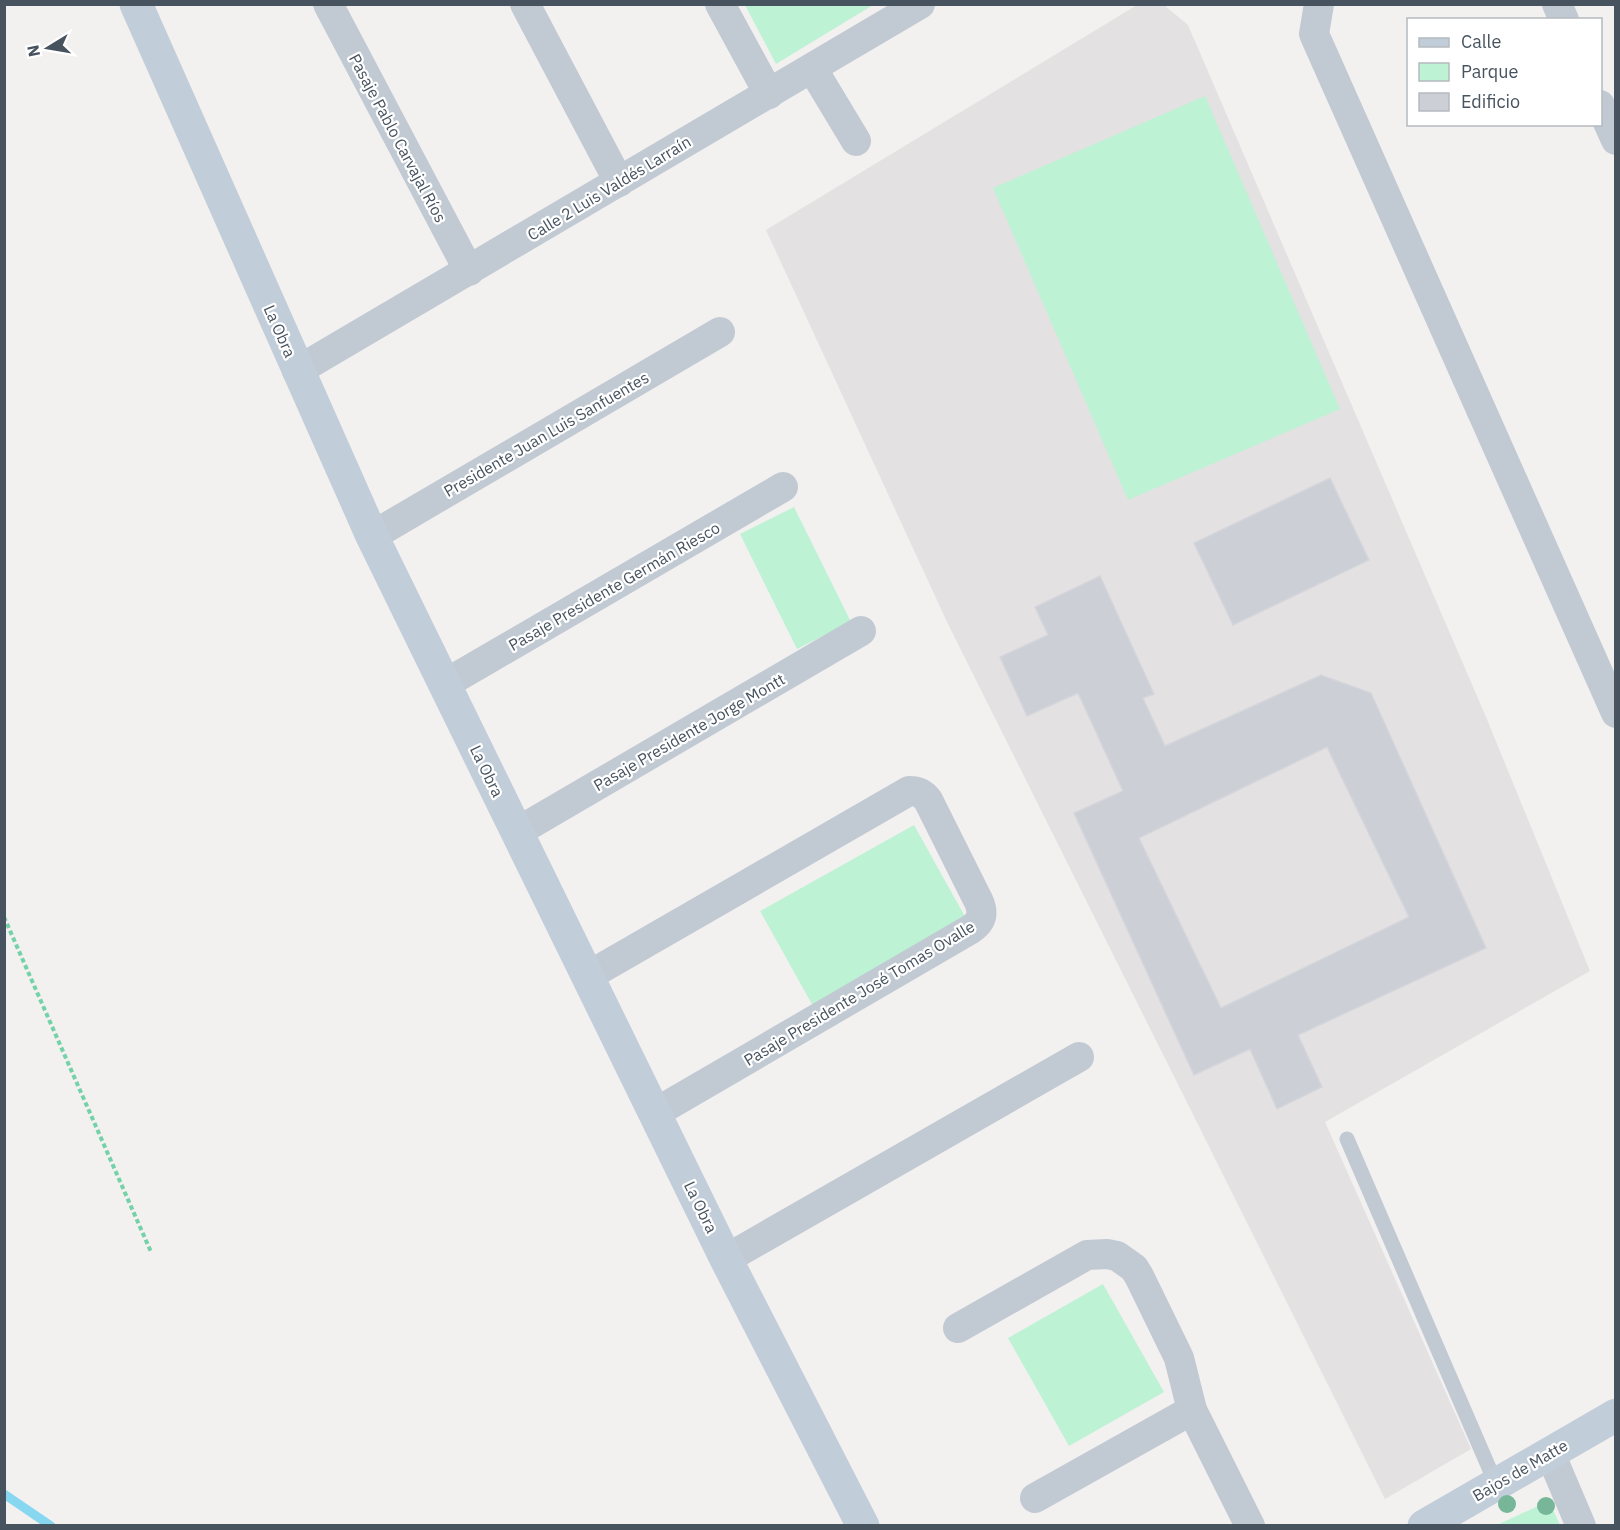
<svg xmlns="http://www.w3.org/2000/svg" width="1620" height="1530" font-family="'IBM Plex Sans',sans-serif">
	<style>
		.education { fill: #e4e1e2 }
		.green { fill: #bdf2d4 }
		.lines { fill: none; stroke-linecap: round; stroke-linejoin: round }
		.stream { stroke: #88d7f1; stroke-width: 9 }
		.building { fill: #cccfd5; stroke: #d4d6dc; stroke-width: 1.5; fill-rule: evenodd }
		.path { stroke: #73d2a7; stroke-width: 4; stroke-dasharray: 4.5 3; stroke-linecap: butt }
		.lane { stroke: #c1cad3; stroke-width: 15 }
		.street { stroke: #c1cad3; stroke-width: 30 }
		.secondary { stroke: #c2cdda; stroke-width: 33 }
		.tree { fill: #77b699 }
		.labels { text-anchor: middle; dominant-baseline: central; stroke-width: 4.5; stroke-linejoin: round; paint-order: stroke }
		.street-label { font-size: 16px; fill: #47535f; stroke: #fff }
	</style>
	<rect width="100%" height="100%" fill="#f3f0f0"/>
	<!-- education -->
	<polygon class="education" points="1137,5 1164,5 1188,25 1486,717 1590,971 1325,1122 1471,1449 1385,1499 948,624 766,230"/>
	<!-- green -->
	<g class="green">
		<polygon points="745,5 873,5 776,64"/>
		<polygon points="1205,96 1340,409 1128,500 993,188"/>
		<polygon points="794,507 851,622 797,649 740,534"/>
		<polygon points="914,825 968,922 814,1008 760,911"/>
		<polygon points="1103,1284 1164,1392 1069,1446 1008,1338"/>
		<polygon points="1549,1501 1560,1525 1497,1525"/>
	</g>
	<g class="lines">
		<!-- stream -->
		<polyline class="stream" points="4,1494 51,1526"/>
	</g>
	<!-- building -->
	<g class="building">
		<polygon points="1330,478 1369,560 1233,625 1194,543"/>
		<path d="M 1100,576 L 1154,694 L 1143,698 L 1165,746 L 1321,675 L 1371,693 L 1486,948 L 1298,1035 L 1322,1087 L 1277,1109 L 1250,1049 L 1194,1075 L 1074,813 L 1123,791 L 1078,693 L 1027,716 L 1000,657 L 1048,635 L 1035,607 ZM 1327,747 L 1409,917 L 1221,1008 L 1139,838 Z"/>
	</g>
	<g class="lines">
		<!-- path -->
		<polyline class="path" points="4,917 151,1252"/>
		<!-- lane -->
		<polyline class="lane" points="1347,1139 1496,1484"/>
		<!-- street -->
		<g class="street">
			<polyline points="328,4 469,271"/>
			<polyline points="525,4 619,182"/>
			<polyline points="720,4 769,94"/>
			<polyline points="1319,4 1314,34 1616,713"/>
			<polyline points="1557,4 1564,20"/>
			<polyline points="812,68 856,141"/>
			<polyline points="1600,105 1616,140"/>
			<polyline points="297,371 920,4"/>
			<polyline points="372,536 720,332"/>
			<polyline points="445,684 783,487"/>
			<polyline points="517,832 861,631"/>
			<path d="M 588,976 L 909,791 C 918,791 922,793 928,800 L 979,902 C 984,914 981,922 971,929 L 655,1113"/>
			<polyline points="726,1259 1079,1057"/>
			<polyline points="958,1328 1087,1255 1107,1254 1117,1256 1134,1268 1139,1276 1179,1358 1192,1410 1250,1526"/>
			<polyline points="1550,1453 1581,1526"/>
			<polyline points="1035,1498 1192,1410"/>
		</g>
		<!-- secondary -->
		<g class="secondary">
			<polyline points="136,4 372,536 726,1259 863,1526"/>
			<polyline points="1424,1526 1616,1415"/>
		</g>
	</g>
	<!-- trees -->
	<g class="tree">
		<circle cx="1507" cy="1504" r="9"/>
		<circle cx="1546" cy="1506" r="9"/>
	</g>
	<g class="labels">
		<!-- street labels -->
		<g class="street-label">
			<text transform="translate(398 138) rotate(62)">Pasaje Pablo Carvajal Ríos</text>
			<text transform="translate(609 188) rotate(-31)">Calle 2 Luis Valdés Larraín</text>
			<text transform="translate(280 331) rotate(66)">La Obra</text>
			<text transform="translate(546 434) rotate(-30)">Presidente Juan Luis Sanfuentes</text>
			<text transform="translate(614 586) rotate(-30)">Pasaje Presidente Germán Riesco</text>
			<text transform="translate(689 732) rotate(-30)">Pasaje Presidente Jorge Montt</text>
			<text transform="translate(487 771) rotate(64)">La Obra</text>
			<text transform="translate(859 993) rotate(-31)">Pasaje Presidente José Tomas Ovalle</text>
			<text transform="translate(701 1207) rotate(64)">La Obra</text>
			<text transform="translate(1520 1470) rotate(-30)">Bajos de Matte</text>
		</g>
	</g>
	<!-- border -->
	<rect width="1620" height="1530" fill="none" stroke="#47535f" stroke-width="12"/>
	<!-- legend -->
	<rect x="1407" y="18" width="195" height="108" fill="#ffffff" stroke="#b5babf" stroke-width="1.5"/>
	<rect x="1419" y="38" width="30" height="9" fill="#c2cdda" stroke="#b5babf" stroke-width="1.5"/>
	<text x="1461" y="48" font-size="18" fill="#47535f">Calle</text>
	<rect x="1419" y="63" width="30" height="18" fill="#bdf2d4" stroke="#b5babf" stroke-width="1.5"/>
	<text x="1461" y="78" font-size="18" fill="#47535f">Parque</text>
	<rect x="1419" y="93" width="30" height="18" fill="#cccfd5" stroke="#b5babf" stroke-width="1.5"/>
	<text x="1461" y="108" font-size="18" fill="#47535f">Edificio</text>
	<!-- north arrow -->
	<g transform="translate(48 48) rotate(259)" stroke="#ffffff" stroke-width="4.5" paint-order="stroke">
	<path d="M0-4.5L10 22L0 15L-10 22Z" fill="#47535f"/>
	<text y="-9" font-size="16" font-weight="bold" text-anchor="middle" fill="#47535f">N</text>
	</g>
</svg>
